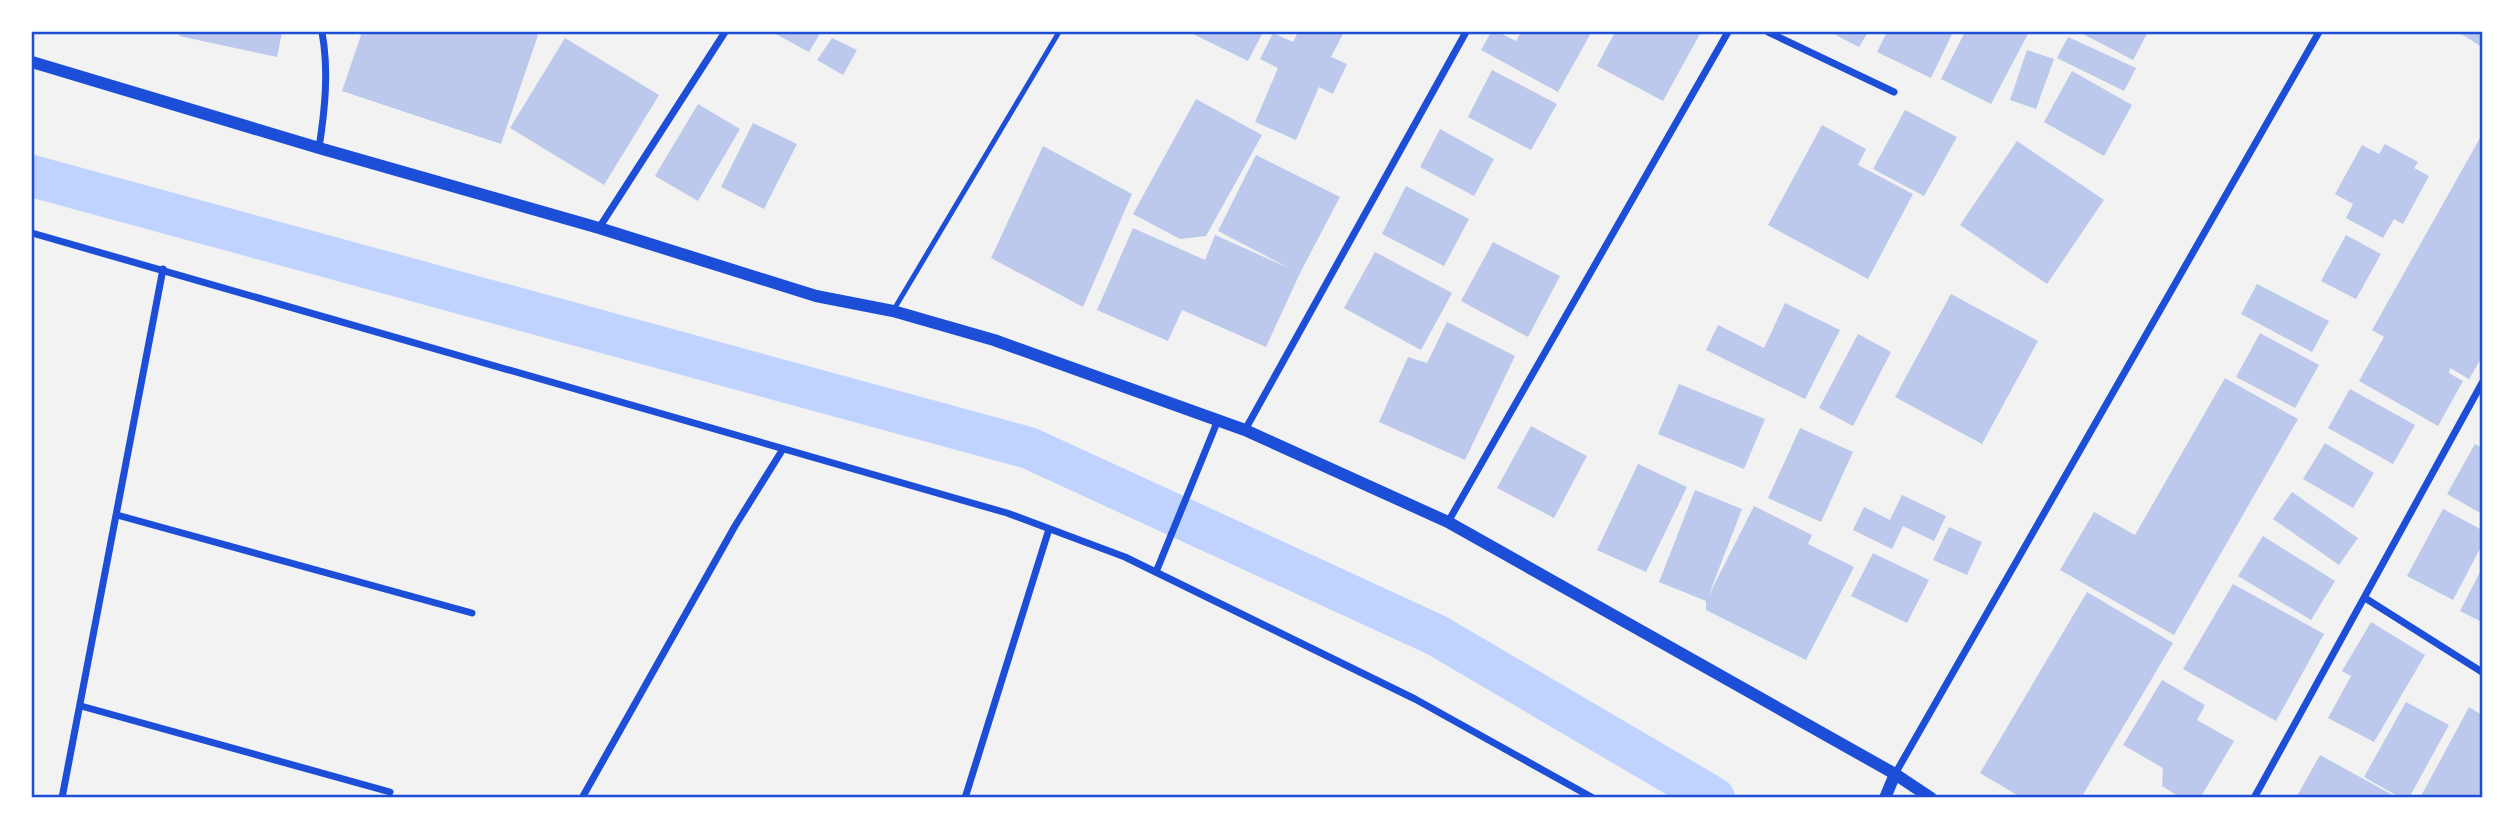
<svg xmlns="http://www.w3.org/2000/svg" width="2514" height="829" font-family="'Fira Sans Condensed',sans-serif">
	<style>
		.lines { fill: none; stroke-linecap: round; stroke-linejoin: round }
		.canal { stroke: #bfd3fe; stroke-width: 42 }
		.building { fill: #bdc9ec }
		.service { stroke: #1d4ed8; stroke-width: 5 }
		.minor { stroke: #1d4ed8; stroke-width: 7 }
		.tertiary { stroke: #1d4ed8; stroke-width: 12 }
		.neatline { fill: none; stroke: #1d4ed8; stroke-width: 2.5 }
	</style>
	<rect width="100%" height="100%" fill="#f2f2f2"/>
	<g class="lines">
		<!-- canal -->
		<polyline class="canal" points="32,176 1029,448 1436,635 1714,798"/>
	</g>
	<!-- building -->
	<g class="building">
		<polygon points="180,32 282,32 277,57 179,36"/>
		<polygon points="362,32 539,32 501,144 342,91"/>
		<polygon points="772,32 821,32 809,52"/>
		<polygon points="1189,32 1263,32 1248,61"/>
		<polygon points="1298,32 1344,32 1331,57 1347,64 1333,94 1319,87 1296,140 1255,122 1278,68 1260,59 1273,33 1293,42"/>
		<polygon points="1491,32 1498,32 1516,41 1521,32 1591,33 1558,92 1481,50"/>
		<polygon points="1615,32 1701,32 1663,101 1597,66"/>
		<polygon points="1830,32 1868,32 1859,47"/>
		<polygon points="1887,32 1953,32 1931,78 1877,52"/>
		<polygon points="1965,32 2029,32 1991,104 1941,79"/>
		<polygon points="2079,32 2148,32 2133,60"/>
		<polygon points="2458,32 2482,32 2482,47"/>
		<polygon points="2068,37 2136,68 2124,91 2057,58"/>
		<polygon points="565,38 659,95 604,185 510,128"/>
		<polygon points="832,38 857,50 843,75 817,60"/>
		<polygon points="2027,50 2054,59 2036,109 2010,100"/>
		<polygon points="1492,70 1557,104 1531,150 1468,117"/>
		<polygon points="2072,71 2132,105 2104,156 2044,122"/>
		<polygon points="1196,99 1262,135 1206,236 1180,239 1133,214"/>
		<polygon points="698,104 740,129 698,201 655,176"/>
		<polygon points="1905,110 1957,137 1924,196 1873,169"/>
		<polygon points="753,123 797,144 764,209 721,187"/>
		<polygon points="1822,125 1866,149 1858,165 1913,194 1868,279 1768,225"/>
		<polygon points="1440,129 1494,159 1474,196 1420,167"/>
		<polygon points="2480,138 2482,140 2482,357 2469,379 2450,368 2449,373 2463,381 2438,426 2359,381 2384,337 2372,330"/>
		<polygon points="2017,141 2104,200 2047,284 1960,225"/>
		<polygon points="2385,144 2418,162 2414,168 2429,176 2403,224 2394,219 2383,238 2346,218 2353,204 2335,194 2362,145 2379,154"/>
		<polygon points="1043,146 1132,194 1083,307 991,258"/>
		<polygon points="1256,155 1340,197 1300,273 1266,347 1182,310 1168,341 1097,310 1133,228 1205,260 1215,235 1291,269 1218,231"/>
		<polygon points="1406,186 1469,219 1444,266 1382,234"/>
		<polygon points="2346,235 2381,254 2356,299 2321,281"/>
		<polygon points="1493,242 1560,276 1528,337 1461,301"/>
		<polygon points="1375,252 1452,293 1421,350 1344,308"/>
		<polygon points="2257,284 2329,321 2312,352 2241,314"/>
		<polygon points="1951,294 2038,341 1982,444 1895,397"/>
		<polygon points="1785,303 1840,330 1805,399 1706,350 1718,325 1764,348"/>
		<polygon points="1447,322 1515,356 1465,460 1379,422 1408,357 1427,363"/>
		<polygon points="2260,333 2319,365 2295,408 2236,377"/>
		<polygon points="1858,334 1891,352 1853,426 1819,408"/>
		<polygon points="2225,378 2298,419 2174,635 2060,570 2094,512 2135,535"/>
		<polygon points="1679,384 1765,419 1744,469 1658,434"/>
		<polygon points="2350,389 2415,425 2393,464 2328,428"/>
		<polygon points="1531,426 1587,456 1554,518 1497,488"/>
		<polygon points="1800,428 1853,452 1821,522 1768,498"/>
		<polygon points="2325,443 2374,473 2353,508 2303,479"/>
		<polygon points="2475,444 2482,448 2482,514 2447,494"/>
		<polygon points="1638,464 1687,487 1646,572 1597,550"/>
		<polygon points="1695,490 1742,509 1708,597 1754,506 1812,535 1808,544 1854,567 1806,660 1706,610 1706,601 1659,582"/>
		<polygon points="2292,492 2358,538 2339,565 2273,519"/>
		<polygon points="1902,495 1946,516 1934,541 1903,526 1892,549 1853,530 1864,507 1890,520"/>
		<polygon points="2443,509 2482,530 2482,545 2453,600 2407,576"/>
		<polygon points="1949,527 1982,542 1967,575 1933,560"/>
		<polygon points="2263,536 2335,581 2311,620 2238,576"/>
		<polygon points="1873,553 1929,580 1907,623 1851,596"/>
		<polygon points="2482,568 2482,622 2460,611"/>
		<polygon points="2233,584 2324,634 2276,721 2183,669"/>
		<polygon points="2087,592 2173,643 2081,798 2022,798 1980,773"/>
		<polygon points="2371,622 2425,655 2374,742 2328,718 2351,676 2342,671"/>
		<polygon points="2162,680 2205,705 2197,720 2234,741 2200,798 2181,798 2162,786 2163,768 2123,745"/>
		<polygon points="2406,702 2449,725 2409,798 2401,798 2364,777"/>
		<polygon points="2469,707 2482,715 2482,798 2420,798"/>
		<polygon points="2320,755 2398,798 2296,798"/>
	</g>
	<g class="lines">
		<!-- service -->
		<polyline class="service" points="893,311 1059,32"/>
		<!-- minor -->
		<g class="minor">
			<polyline points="1768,32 1894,92"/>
			<path d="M 319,148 C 325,109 329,71 322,32"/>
			<polyline points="599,228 725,32"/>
			<polyline points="32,233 1007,513 1125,557 1415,699 1593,798"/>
			<polyline points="1245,430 1466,32"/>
			<polyline points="117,515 472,613"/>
			<polyline points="1448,522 1728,32"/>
			<polyline points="1156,572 1218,420"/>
			<polyline points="2365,598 2482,672"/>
			<polyline points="81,706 390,792"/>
			<polyline points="1895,774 2319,32"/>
			<polyline points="62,798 163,269"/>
			<polyline points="582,798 735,526 783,449"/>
			<polyline points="965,798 1049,529"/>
			<polyline points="2254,798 2482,383"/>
		</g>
		<!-- tertiary -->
		<g class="tertiary">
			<polyline points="32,62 319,148 599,228 816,296 893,311 994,340 1245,430 1448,522 1895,774 1931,798"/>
			<polyline points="1885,798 1895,774"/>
		</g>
	</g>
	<!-- border -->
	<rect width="2514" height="829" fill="none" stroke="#ffffff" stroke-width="66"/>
	<rect x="33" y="33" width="2448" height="763" class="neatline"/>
</svg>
